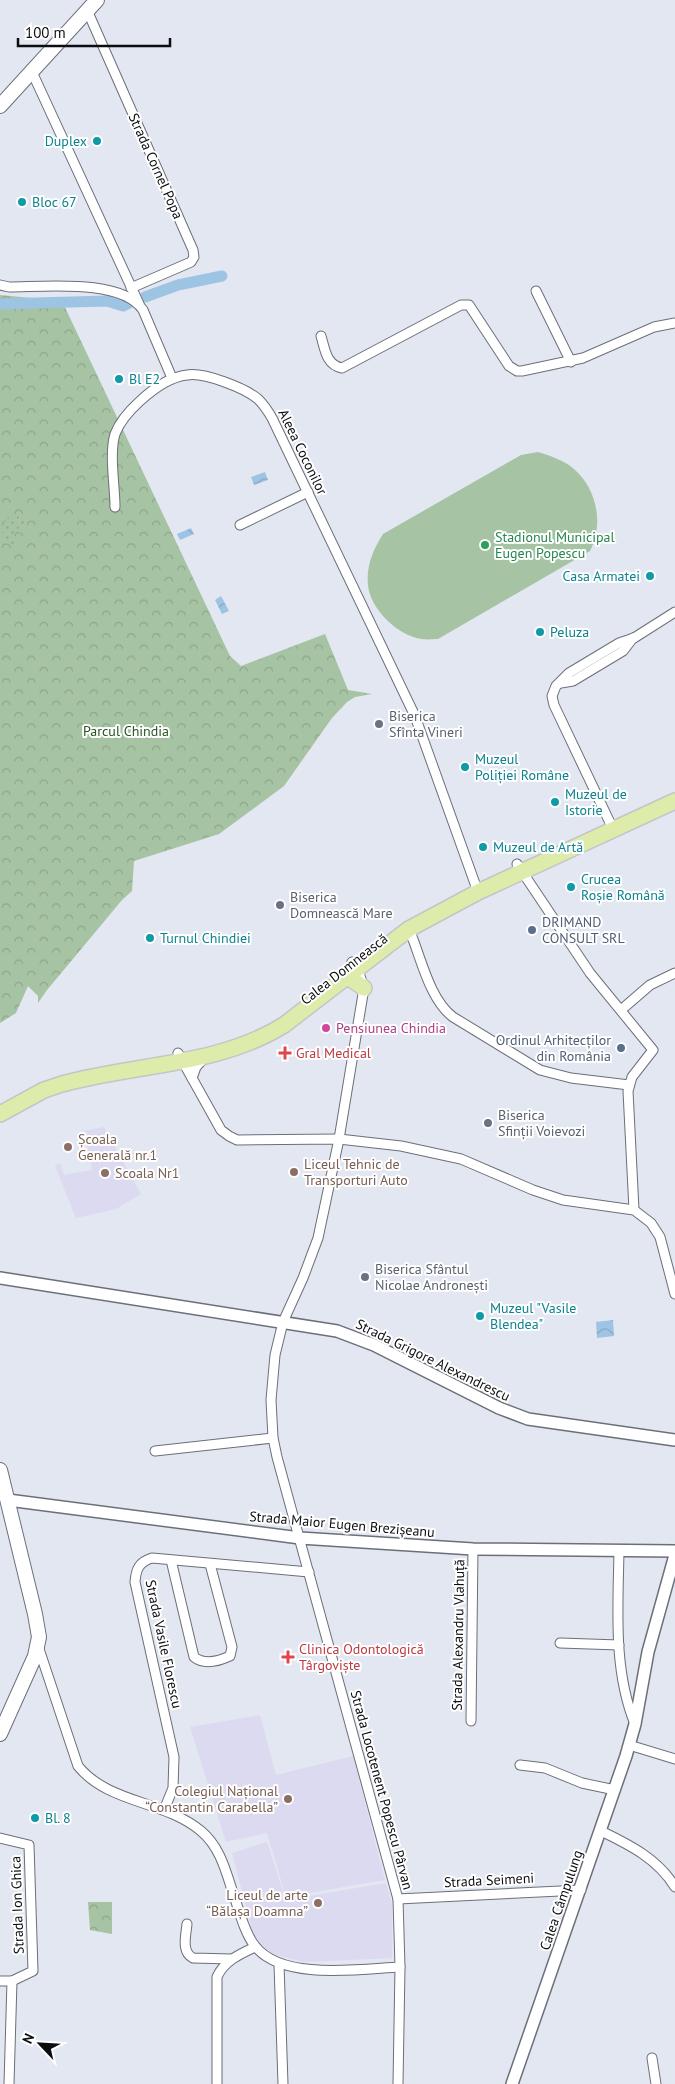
<svg xmlns="http://www.w3.org/2000/svg" width="675" height="2084" font-family="'PT Sans',sans-serif">
	<style>
		.education { fill: #dcdaf0 }
		.grass { fill: #a6c3a3 }
		.park { fill: url(#park-crowns) }
		.garden { fill: url(#garden-dots) }
		.water { fill: url(#water-waves) }
		.lines { fill: none; stroke-linecap: round; stroke-linejoin: round }
		.canal { stroke: #9ec4e4; stroke-width: 11 }
		.minor-casing { stroke: #6b6f78; stroke-width: 11 }
		.tertiary-casing { stroke: #6b6f78; stroke-width: 14 }
		.secondary-casing { stroke: #6b6f78; stroke-width: 16 }
		.primary-casing { stroke: #c5c5c6; stroke-width: 18 }
		.minor { stroke: #fff; stroke-width: 9 }
		.tertiary { stroke: #fff; stroke-width: 11 }
		.secondary { stroke: #fff; stroke-width: 14 }
		.primary { stroke: #ddecab; stroke-width: 15 }
		.culture-dot { fill: #0f9aa8; stroke: #fff; stroke-width: 2 }
		.leisure-dot { fill: #2e9e5b; stroke: #fff; stroke-width: 2 }
		.worship-dot { fill: #6b7280; stroke: #fff; stroke-width: 2 }
		.service-dot { fill: #5c6f8a; stroke: #fff; stroke-width: 2 }
		.hotel-dot { fill: #d1479c; stroke: #fff; stroke-width: 2 }
		.health-dot { fill: #e0444e; stroke: #fff; stroke-width: 2 }
		.education-dot { fill: #8d6e63; stroke: #fff; stroke-width: 2 }
		.labels { text-anchor: middle; dominant-baseline: central; stroke-width: 4; stroke-linejoin: round; paint-order: stroke }
		.culture-label { font-size: 14px; fill: #0d838f; stroke: #fff; text-anchor: start }
		.street-label { font-size: 14px; fill: #0c0d11; stroke: #fff }
		.leisure-label { font-size: 14px; fill: #27864d; stroke: #fff; text-anchor: start }
		.worship-label { font-size: 14px; fill: #5b616d; stroke: #fff; text-anchor: start }
		.park-label { font-size: 14px; fill: #275424; stroke: #fff }
		.service-label { font-size: 14px; fill: #4e5e75; stroke: #fff; text-anchor: start }
		.hotel-label { font-size: 14px; fill: #b23c85; stroke: #fff; text-anchor: start }
		.health-label { font-size: 14px; fill: #be3a42; stroke: #fff; text-anchor: start }
		.education-label { font-size: 14px; fill: #785e54; stroke: #fff; text-anchor: start }
	</style>
	<defs>
		<pattern id="park-crowns" width="20" height="18" patternUnits="userSpaceOnUse" patternTransform="scale(1.25)"><rect width="20" height="18" fill="#a6c3a3"/><path d="M2 6a3 3 0 1 1 6 0M12 15a3 3 0 1 1 6 0" fill="none" stroke="#8ea68b"/></pattern>
		<pattern id="garden-dots" width="8" height="8" patternUnits="userSpaceOnUse" patternTransform="scale(1.25)"><rect width="8" height="8" fill="#a6c3a3"/><path d="M2 2h.1M6 6h.1" fill="none" stroke="#8ea68b" stroke-width="1.8" stroke-linecap="round"/></pattern>
		<pattern id="water-waves" width="16" height="10" patternUnits="userSpaceOnUse" patternTransform="scale(1.25)"><rect width="16" height="10" fill="#9ec4e4"/><path d="M0 5q4-4 8 0t8 0" fill="none" stroke="#87a7c3"/></pattern>
	</defs>
	<rect width="100%" height="100%" fill="#e2e7f1"/>
	<!-- education -->
	<g class="education">
		<polygon points="104,1127 141,1194 116,1209 76,1218 55,1166 60,1163 64,1175 92,1170 84,1131"/>
		<polygon points="260,1715 276,1775 353,1756 385,1880 286,1897 267,1833 226,1842 190,1727"/>
		<polygon points="267,1842 286,1900 386,1883 392,1905 392,1958 304,1962 273,1954 255,1941 232,1853"/>
	</g>
	<!-- grass -->
	<path class="grass" d="M 538,452 C 551,456 563,460 574,469 C 597,489 604,524 590,551 L 438,639 C 433,639 427,640 422,639 C 398,636 370,609 368,585 C 366,566 373,550 383,534 L 521,455 Z"/>
	<!-- park -->
	<g class="park">
		<polygon points="0,295 62,301 230,656 241,666 325,634 348,690 372,694 355,697 347,702 332,718 284,786 219,834 134,861 132,891 122,900 47,990 38,1003 38,996 28,986 16,1013 0,1023"/>
		<polygon points="88,1902 112,1902 112,1934 90,1930"/>
	</g>
	<!-- garden -->
	<g class="garden">
		<path d="M 12,513 L 15,515 L 14,546 L 5,543 C 1,531 3,521 12,513 Z"/>
		<polygon points="17,515 21,516 25,524 21,533 17,532"/>
	</g>
	<!-- water -->
	<g class="water">
		<polygon points="265,472 268,480 254,485 251,477"/>
		<polygon points="191,528 194,534 180,540 177,534"/>
		<polygon points="221,596 229,611 222,614 215,600"/>
		<polygon points="613,1320 614,1336 597,1338 596,1322"/>
	</g>
	<g class="lines">
		<!-- canal -->
		<g class="canal">
			<polyline points="145,297 178,285 222,276"/>
			<polyline points="0,304 107,301 123,306 129,303"/>
		</g>
		<defs>
			<g id="minor">
				<polyline points="87,10 193,250 194,257 191,262 131,288"/>
				<polyline points="32,72 139,304"/>
				<path d="M 0,285 L 9,287 C 43,287 122,278 143,310 L 172,378"/>
				<polyline points="536,291 571,362"/>
				<path d="M 321,336 C 325,349 326,365 342,368 L 461,305 L 469,305 L 509,366 L 517,371 L 522,371 L 583,358 L 654,327 L 675,323"/>
				<path d="M 115,507 C 115,486 109,454 115,434 C 120,421 130,410 140,401 C 153,389 169,377 187,375 C 204,372 245,388 258,399 C 264,405 268,411 272,418 L 414,714"/>
				<polyline points="240,525 308,492"/>
				<polyline points="561,683 573,681 623,651 633,638"/>
				<polyline points="416,719 478,892"/>
				<polyline points="613,829 554,705 552,696 556,686 569,673 619,643 634,638 675,612"/>
				<polyline points="517,864 590,973 653,1050 632,1077 628,1091 634,1210"/>
				<path d="M 409,929 C 421,957 429,999 453,1017 L 540,1070 L 571,1078 L 629,1085"/>
				<polyline points="352,962 360,976 364,988 339,1139 318,1238 303,1278 283,1322 275,1355 271,1400 273,1438 277,1457 398,1899 400,1967 398,2084"/>
				<polyline points="621,1010 650,985 675,973"/>
				<polyline points="178,1053 221,1130 229,1136 237,1140 339,1139 401,1146 461,1159 533,1190 563,1200 634,1210 651,1223 660,1237 675,1294"/>
				<polyline points="192,1078 196,1067 204,1058"/>
				<polyline points="155,1451 273,1438"/>
				<path d="M 619,1551 C 618,1608 613,1670 635,1724"/>
				<path d="M 171,1560 L 194,1657 C 204,1665 219,1661 230,1656 L 232,1647 L 210,1564"/>
				<polyline points="560,1643 619,1645"/>
				<path d="M 38,1646 L 78,1766 C 109,1804 164,1800 201,1831 C 219,1846 225,1868 232,1890 C 238,1906 244,1933 255,1946 C 282,1981 360,1969 400,1967"/>
				<polyline points="471,1721 473,1549"/>
				<polyline points="629,1745 675,1759"/>
				<polyline points="520,1765 545,1768 582,1783 615,1790"/>
				<path d="M 164,1810 L 173,1788 L 174,1757 L 135,1582 C 136,1569 139,1562 152,1558 L 309,1572"/>
				<path d="M 601,1831 C 630,1845 658,1859 675,1887"/>
				<polyline points="0,1838 29,1845 33,1971 12,1981 0,1981"/>
				<polyline points="398,1899 581,1890"/>
				<path d="M 187,1924 C 186,1935 181,1952 193,1958 L 231,1959"/>
				<polyline points="279,1964 283,2084"/>
				<polyline points="652,2058 656,2084"/>
				<polyline points="9,2084 12,1981"/>
				<path d="M 217,2084 L 217,1977 C 224,1961 240,1954 255,1947"/>
			</g>
			<g id="tertiary">
				<polyline points="0,1278 337,1331 374,1345 499,1408 528,1419 675,1440"/>
				<polyline points="8,1500 300,1538 473,1549 675,1551"/>
				<polyline points="512,2084 626,1756 635,1724 648,1652 675,1555"/>
			</g>
			<g id="secondary">
				<polyline points="0,106 97,0"/>
				<polyline points="0,1470 35,1614 39,1637 35,1656 0,1734"/>
			</g>
			<g id="primary">
				<polyline points="345,977 354,981 364,988"/>
				<path d="M 0,1114 L 44,1090 L 62,1084 C 135,1064 218,1066 284,1025 L 409,929 L 478,892 L 675,801"/>
			</g>
		</defs>
		<!-- minor casing -->
		<use href="#minor" class="minor-casing"/>
		<!-- tertiary casing -->
		<use href="#tertiary" class="tertiary-casing"/>
		<!-- secondary casing -->
		<use href="#secondary" class="secondary-casing"/>
		<!-- primary casing -->
		<use href="#primary" class="primary-casing"/>
		<!-- minor -->
		<use href="#minor" class="minor"/>
		<!-- tertiary -->
		<use href="#tertiary" class="tertiary"/>
		<!-- secondary -->
		<use href="#secondary" class="secondary"/>
		<!-- primary -->
		<use href="#primary" class="primary"/>
	</g>
	<!-- markers -->
	<g class="culture-dot">
		<circle cx="97" cy="141" r="5"/>
		<circle cx="22" cy="202" r="5"/>
		<circle cx="119" cy="379" r="5"/>
		<circle cx="650" cy="576" r="5"/>
		<circle cx="540" cy="632" r="5"/>
		<circle cx="465" cy="767" r="5"/>
		<circle cx="555" cy="802" r="5"/>
		<circle cx="483" cy="847" r="5"/>
		<circle cx="571" cy="887" r="5"/>
		<circle cx="150" cy="938" r="5"/>
		<circle cx="480" cy="1316" r="5"/>
		<circle cx="35" cy="1818" r="5"/>
	</g>
	<circle class="leisure-dot" cx="485" cy="545" r="5"/>
	<g class="worship-dot">
		<circle cx="379" cy="724" r="5"/>
		<circle cx="280" cy="905" r="5"/>
		<circle cx="488" cy="1123" r="5"/>
		<circle cx="365" cy="1277" r="5"/>
	</g>
	<g class="service-dot">
		<circle cx="532" cy="930" r="5"/>
		<circle cx="621" cy="1048" r="5"/>
	</g>
	<circle class="hotel-dot" cx="326" cy="1028" r="5"/>
	<g class="health-dot">
		<path d="M282.5 1045.5h5v5h5v5h-5v5h-5v-5h-5v-5h5z"/>
		<path d="M285.5 1649.5h5v5h5v5h-5v5h-5v-5h-5v-5h5z"/>
	</g>
	<g class="education-dot">
		<circle cx="68" cy="1147" r="5"/>
		<circle cx="294" cy="1172" r="5"/>
		<circle cx="105" cy="1173" r="5"/>
		<circle cx="288" cy="1799" r="5"/>
		<circle cx="318" cy="1903" r="5"/>
	</g>
	<g class="labels">
		<!-- culture labels -->
		<g class="culture-label">
			<text x="87" y="141" text-anchor="end">Duplex</text>
			<text x="32" y="202">Bloc 67</text>
			<text x="129" y="379">Bl E2</text>
			<text x="640" y="576" text-anchor="end">Casa Armatei</text>
			<text x="550" y="632">Peluza</text>
			<text x="475" y="759">Muzeul<tspan x="475" dy="16">Poliției Române</tspan></text>
			<text x="565" y="794">Muzeul de<tspan x="565" dy="16">Istorie</tspan></text>
			<text x="493" y="847">Muzeul de Artă</text>
			<text x="581" y="879">Crucea<tspan x="581" dy="16">Roșie Română</tspan></text>
			<text x="160" y="938">Turnul Chindiei</text>
			<text x="490" y="1308">Muzeul "Vasile<tspan x="490" dy="16">Blendea"</tspan></text>
			<text x="45" y="1818">Bl. 8</text>
		</g>
		<!-- street labels -->
		<g class="street-label">
			<text transform="translate(156 166) rotate(66)">Strada Cornel Popa</text>
			<text transform="translate(303 452) rotate(64)">Aleea Coconilor</text>
			<text transform="translate(344 969) rotate(-38)">Calea Domnească</text>
			<text transform="translate(433 1360) rotate(26)">Strada Grigore Alexandrescu</text>
			<text transform="translate(342 1524) rotate(5)">Strada Maior Eugen Brezișeanu</text>
			<text transform="translate(458 1635) rotate(-89)">Strada Alexandru Vlahuță</text>
			<text transform="translate(164 1644) rotate(78)">Strada Vasile Florescu</text>
			<text transform="translate(382 1790) rotate(75)">Strada Locotenent Popescu Pârvan</text>
			<text transform="translate(489 1880) rotate(-3)">Strada Seimeni</text>
			<text transform="translate(561 1900) rotate(-71)">Calea Câmpulung</text>
			<text transform="translate(17 1905) rotate(-92)">Strada Ion Ghica</text>
		</g>
		<!-- leisure labels -->
		<g class="leisure-label">
			<text x="495" y="537">Stadionul Municipal<tspan x="495" dy="16">Eugen Popescu</tspan></text>
		</g>
		<!-- worship labels -->
		<g class="worship-label">
			<text x="389" y="716">Biserica<tspan x="389" dy="16">Sfînta Vineri</tspan></text>
			<text x="290" y="897">Biserica<tspan x="290" dy="16">Domnească Mare</tspan></text>
			<text x="498" y="1115">Biserica<tspan x="498" dy="16">Sfinții Voievozi</tspan></text>
			<text x="375" y="1269">Biserica Sfântul<tspan x="375" dy="16">Nicolae Andronești</tspan></text>
		</g>
		<!-- park labels -->
		<g class="park-label">
			<text x="126" y="731">Parcul Chindia</text>
		</g>
		<!-- service labels -->
		<g class="service-label">
			<text x="542" y="922">DRIMAND<tspan x="542" dy="16">CONSULT SRL</tspan></text>
			<text x="611" y="1040" text-anchor="end">Ordinul Arhitecților<tspan x="611" dy="16">din România</tspan></text>
		</g>
		<!-- hotel labels -->
		<g class="hotel-label">
			<text x="336" y="1028">Pensiunea Chindia</text>
		</g>
		<!-- health labels -->
		<g class="health-label">
			<text x="296" y="1053">Gral Medical</text>
			<text x="299" y="1649">Clinica Odontologică<tspan x="299" dy="16">Târgoviște</tspan></text>
		</g>
		<!-- education labels -->
		<g class="education-label">
			<text x="78" y="1139">Școala<tspan x="78" dy="16">Generală nr.1</tspan></text>
			<text x="304" y="1164">Liceul Tehnic de<tspan x="304" dy="16">Transporturi Auto</tspan></text>
			<text x="115" y="1173">Scoala Nr1</text>
			<text x="278" y="1791" text-anchor="end">Colegiul Național<tspan x="278" dy="16">“Constantin Carabella”</tspan></text>
			<text x="308" y="1895" text-anchor="end">Liceul de arte<tspan x="308" dy="16">“Bălașa Doamna”</tspan></text>
		</g>
	</g>
	<!-- north arrow -->
	<g transform="translate(40 2044) rotate(295)" stroke="#ffffff" stroke-width="4" paint-order="stroke">
	<path d="M0-4L9 19L0 12L-9 19Z" fill="#0c0d11"/>
	<text y="-8" font-size="14" font-weight="bold" text-anchor="middle" fill="#0c0d11">N</text>
	</g>
	<!-- scale -->
	<path d="M18 38v8h152v-8" fill="none" stroke="#0c0d11" stroke-width="2.5"/>
	<text x="25" y="38" font-size="15" fill="#0c0d11" stroke="#ffffff" stroke-width="4" paint-order="stroke">100 m</text>
</svg>
